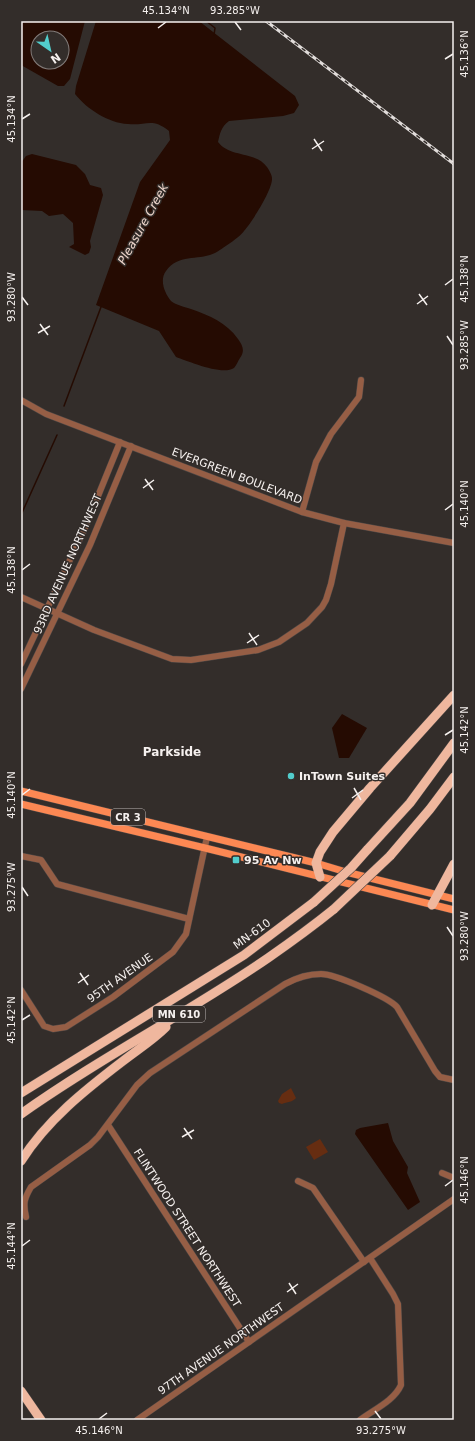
<svg xmlns="http://www.w3.org/2000/svg" width="475" height="1441" font-family="'DejaVu Sans',sans-serif">
	<style>
		.green { fill: #662d11 }
		.water { fill: #250b02; fill-rule: evenodd }
		.lines { fill: none; stroke-linecap: round; stroke-linejoin: round }
		.stream { stroke: #250b02; stroke-width: 1.5 }
		.minor-casing { stroke: #4e4846; stroke-width: 7 }
		.major-casing { stroke: #4e4846; stroke-width: 8 }
		.highway-casing { stroke: #4e4846; stroke-width: 10 }
		.minor { stroke: #965e45; stroke-width: 6 }
		.major { stroke: #fc8853; stroke-width: 7 }
		.highway { stroke: #efb79e; stroke-width: 9 }
		.rail-casing { stroke: #e1dcda; stroke-width: 3 }
		.rail { stroke: #332d2a; stroke-width: 1.5; stroke-dasharray: 4.5; stroke-linecap: butt }
		.highway-bridge-casing { stroke: #4e4846; stroke-width: 10; stroke-linecap: butt }
		.highway-bridge { stroke: #efb79e; stroke-width: 9 }
		.ticks { fill: none; stroke: #f6f1ef; stroke-width: 1.5 }
		.poi-dot { fill: #52cdcc; stroke: #332d2a; stroke-width: 1.5 }
		.labels { text-anchor: middle; dominant-baseline: central; stroke-width: 3; stroke-linejoin: round; paint-order: stroke }
		.shield { fill: #332d2a; stroke: #bcb6b4; stroke-width: 1 }
		.shield-label { font-size: 10px; font-weight: bold; fill: #f6f1ef }
		.street-label { font-size: 11px; fill: #f6f1ef; stroke: #332d2a }
		.poi-label { font-size: 11px; font-weight: bold; fill: #f6f1ef; stroke: #332d2a; text-anchor: start }
		.water-label { font-size: 12px; font-style: italic; fill: #efd6cc; stroke: #332d2a }
		.neighbourhood-label { font-size: 12px; font-weight: bold; fill: #f6f1ef; stroke: #332d2a }
		.neatline { fill: none; stroke: #f6f1ef; stroke-width: 1.5 }
		.ticks-label { font-size: 10px; text-anchor: middle; fill: #f6f1ef }
	</style>
	<rect width="100%" height="100%" fill="#332d2a"/>
	<!-- green -->
	<g class="green">
		<path d="M 291,1088 L 296,1098 C 293,1102 287,1102 282,1104 L 279,1103 L 278,1101 L 282,1094 Z"/>
		<polygon points="320,1139 328,1152 314,1160 306,1147"/>
	</g>
	<!-- water -->
	<g class="water">
		<path d="M 21,21 L 85,21 L 70,79 L 64,86 L 58,86 L 21,65 ZM 38,38 L 62,38 L 62,62 L 38,62 Z"/>
		<path d="M 96,21 L 199,21 L 295,96 L 299,105 L 294,113 L 283,116 L 229,121 C 221,127 220,133 218,142 C 230,158 256,151 267,167 C 269,170 272,175 272,178 C 273,189 252,222 244,231 C 240,237 222,249 215,253 C 199,261 179,253 166,271 C 159,280 165,294 171,301 C 176,305 185,307 191,309 C 210,316 226,322 238,339 C 243,346 245,351 240,358 C 238,361 236,366 234,368 C 222,376 188,361 176,357 L 159,331 L 96,305 L 140,182 L 170,140 L 169,131 C 152,117 146,126 128,124 C 108,123 87,109 75,94 L 76,86 Z"/>
		<polygon points="32,154 76,165 85,174 90,185 101,188 103,195 90,241 91,247 89,253 85,255 69,247 74,244 73,223 63,214 49,216 42,211 21,210 21,163 26,156"/>
		<polygon points="342,714 367,728 349,758 339,758 332,728"/>
		<polygon points="388,1123 393,1141 408,1167 407,1173 420,1202 408,1210 355,1134 356,1130 360,1128"/>
	</g>
	<g class="lines">
		<!-- stream -->
		<g class="stream">
			<polyline points="206,21 215,28 214,35"/>
			<polyline points="64,406 101,307"/>
			<polyline points="21,515 57,435"/>
		</g>
		<defs>
			<g id="minor">
				<polyline points="21,400 46,414 302,512 344,523 454,543"/>
				<polyline points="302,512 316,462 331,434 359,397 361,380"/>
				<polyline points="21,597 94,630 172,659 191,660 258,650 279,642 307,623 322,607 326,600 331,584 344,523"/>
				<polyline points="21,664 85,528 120,442"/>
				<polyline points="21,689 90,545 131,446"/>
				<polyline points="21,856 41,860 57,884 189,919"/>
				<polyline points="21,990 44,1026 53,1029 66,1027 113,997 173,952 186,934 207,837"/>
				<polyline points="108,1125 249,1342"/>
				<polyline points="442,1173 454,1178"/>
				<polyline points="298,1181 313,1188 364,1262"/>
				<path d="M 26,1217 C 23,1203 24,1199 31,1187 L 90,1145 L 98,1137 L 137,1085 L 150,1073 L 285,984 C 296,978 308,974 321,974 C 335,974 388,997 397,1007 L 435,1071 L 440,1077 L 454,1080"/>
				<polyline points="137,1420 454,1199"/>
				<path d="M 360,1420 C 373,1410 394,1401 401,1385 L 398,1304 L 393,1294 L 370,1258"/>
			</g>
			<g id="major">
				<polyline points="21,791 316,863 346,872 454,899"/>
				<polyline points="21,804 205,848 454,910"/>
			</g>
			<g id="highway">
				<polyline points="367,850 410,803 454,743"/>
				<polyline points="390,856 430,809 454,777"/>
				<polyline points="320,877 316,863 320,852 333,832 370,788 454,695"/>
				<polyline points="432,905 454,864"/>
				<polyline points="21,1093 244,955 314,902"/>
				<path d="M 21,1114 C 101,1057 188,1013 268,958 C 291,942 313,926 334,909"/>
				<path d="M 21,1161 C 47,1120 85,1090 123,1061 C 137,1050 153,1040 166,1027"/>
				<polyline points="21,1391 41,1420"/>
			</g>
		</defs>
		<!-- minor casing -->
		<use href="#minor" class="minor-casing"/>
		<!-- major casing -->
		<use href="#major" class="major-casing"/>
		<!-- highway casing -->
		<use href="#highway" class="highway-casing"/>
		<!-- minor -->
		<use href="#minor" class="minor"/>
		<!-- major -->
		<use href="#major" class="major"/>
		<!-- highway -->
		<use href="#highway" class="highway"/>
		<defs>
			<polyline id="rail" points="266,21 454,164"/>
		</defs>
		<!-- rail casing -->
		<use href="#rail" class="rail-casing"/>
		<!-- rail -->
		<use href="#rail" class="rail"/>
		<defs>
			<g id="highway-bridge">
				<polyline points="314,902 351,868 367,850"/>
				<polyline points="334,909 390,856"/>
			</g>
		</defs>
		<!-- highway-bridge casing -->
		<use href="#highway-bridge" class="highway-bridge-casing"/>
		<!-- highway-bridge -->
		<use href="#highway-bridge" class="highway-bridge"/>
	</g>
	<!-- ticks -->
	<path class="ticks" d="M 235,22 L 241,30M 158,28 L 166,22M 445,59 L 453,54M 22,119 L 30,114M 314,139 L 322,151M 312,149 L 324,141M 445,285 L 453,279M 419,294 L 427,305M 22,297 L 28,305M 417,304 L 428,296M 40,324 L 48,335M 38,333 L 50,326M 447,336 L 453,345M 145,479 L 153,490M 143,488 L 154,480M 445,510 L 453,504M 22,570 L 30,564M 249,633 L 257,645M 247,643 L 259,635M 445,735 L 453,730M 354,788 L 361,800M 22,795 L 30,789M 352,798 L 363,790M 22,887 L 28,896M 447,927 L 453,936M 80,973 L 88,985M 78,983 L 89,975M 22,1020 L 30,1015M 184,1128 L 192,1139M 182,1137 L 194,1130M 445,1186 L 453,1180M 22,1246 L 30,1240M 289,1283 L 296,1294M 287,1292 L 298,1284M 375,1411 L 381,1419M 99,1419 L 107,1413"/>
	<!-- markers -->
	<g class="poi-dot">
		<circle cx="291" cy="776" r="4"/>
		<rect x="232" y="856" width="8" height="8" rx="2"/>
	</g>
	<g class="labels">
		<!-- shield labels -->
		<g class="shield">
			<rect x="111" y="809" width="34" height="16" rx="3"/>
			<rect x="153" y="1006" width="52" height="16" rx="3"/>
		</g>
		<g class="shield-label">
			<text x="128" y="817">CR 3</text>
			<text x="179" y="1014">MN 610</text>
		</g>
		<!-- street labels -->
		<g class="street-label">
			<text transform="translate(237 476) rotate(21)">EVERGREEN BOULEVARD</text>
			<text transform="translate(68 564) rotate(-66)">93RD AVENUE NORTHWEST</text>
			<text transform="translate(252 934) rotate(-36)">MN-610</text>
			<text transform="translate(120 978) rotate(-35)">95TH AVENUE</text>
			<text transform="translate(187 1228) rotate(57)">FLINTWOOD STREET NORTHWEST</text>
			<text transform="translate(221 1349) rotate(-35)">97TH AVENUE NORTHWEST</text>
		</g>
		<!-- poi labels -->
		<g class="poi-label">
			<text x="299" y="776">InTown Suites</text>
			<text x="244" y="860">95 Av Nw</text>
		</g>
		<!-- water labels -->
		<g class="water-label">
			<text transform="translate(143 224) rotate(-61)">Pleasure Creek</text>
		</g>
		<!-- neighbourhood labels -->
		<g class="neighbourhood-label">
			<text x="172" y="752">Parkside</text>
		</g>
	</g>
	<!-- border -->
	<rect width="475" height="1441" fill="none" stroke="#332d2a" stroke-width="44"/>
	<!-- north arrow -->
	<g transform="translate(50 50) rotate(146)"><circle r="19" fill="#332d2a" stroke="#817b79"/>
	<path d="M0-3L7 15L0 10L-7 15Z" fill="#52cdcc"/>
	<text y="-6" font-size="11" font-weight="bold" text-anchor="middle" fill="#f6f1ef">N</text>
	</g>
	<rect x="22" y="22" width="431" height="1397" class="neatline"/>
	<g class="ticks-label">
		<text x="166" y="14">45.134°N</text>
		<text x="235" y="14">93.285°W</text>
		<text transform="translate(464 54) rotate(-90)" y="4">45.136°N</text>
		<text transform="translate(11 119) rotate(-90)" y="4">45.134°N</text>
		<text transform="translate(464 279) rotate(-90)" y="4">45.138°N</text>
		<text transform="translate(11 297) rotate(-90)" y="4">93.280°W</text>
		<text transform="translate(464 345) rotate(-90)" y="4">93.285°W</text>
		<text transform="translate(464 504) rotate(-90)" y="4">45.140°N</text>
		<text transform="translate(11 570) rotate(-90)" y="4">45.138°N</text>
		<text transform="translate(464 730) rotate(-90)" y="4">45.142°N</text>
		<text transform="translate(11 795) rotate(-90)" y="4">45.140°N</text>
		<text transform="translate(11 887) rotate(-90)" y="4">93.275°W</text>
		<text transform="translate(464 936) rotate(-90)" y="4">93.280°W</text>
		<text transform="translate(11 1020) rotate(-90)" y="4">45.142°N</text>
		<text transform="translate(464 1180) rotate(-90)" y="4">45.146°N</text>
		<text transform="translate(11 1246) rotate(-90)" y="4">45.144°N</text>
		<text x="99" y="1434">45.146°N</text>
		<text x="381" y="1434">93.275°W</text>
	</g>
</svg>
